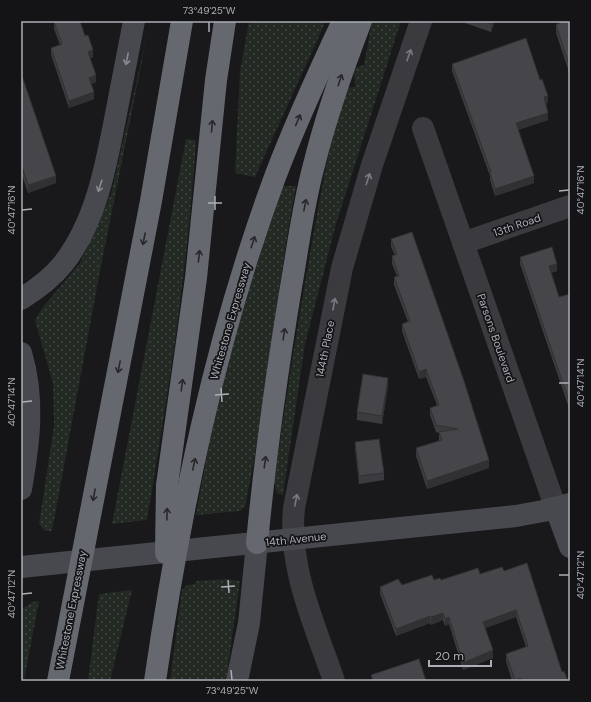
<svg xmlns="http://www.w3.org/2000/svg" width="591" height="702" font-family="'DM Sans',sans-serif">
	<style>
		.grass { fill: url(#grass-dots) }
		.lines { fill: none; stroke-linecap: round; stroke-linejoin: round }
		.street { stroke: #3a3a3f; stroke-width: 22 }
		.secondary { stroke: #48494f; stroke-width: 22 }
		.highway { stroke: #66686f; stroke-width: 22 }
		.wall { fill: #3c3c40 }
		.shaded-wall { fill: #313134 }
		.building { fill: #46464a; stroke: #313134 }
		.oneway { stroke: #797a82 }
		.oneway2 { stroke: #898b93 }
		.oneway3 { stroke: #28282c }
		.ticks { fill: none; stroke: #acafb8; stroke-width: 1.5 }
		.labels { text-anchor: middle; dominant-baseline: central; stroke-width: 3.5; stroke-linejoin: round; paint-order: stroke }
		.street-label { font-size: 11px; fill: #acafb8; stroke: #141315 }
		.neatline { fill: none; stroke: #acafb8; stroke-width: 1.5 }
		.ticks-label { font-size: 10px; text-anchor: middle; fill: #acafb8 }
	</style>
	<defs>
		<pattern id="grass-dots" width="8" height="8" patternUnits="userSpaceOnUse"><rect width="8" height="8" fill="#232a24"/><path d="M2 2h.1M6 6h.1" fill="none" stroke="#404642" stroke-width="1.8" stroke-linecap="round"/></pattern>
	</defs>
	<rect width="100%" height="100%" fill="#19181a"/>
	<!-- grass -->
	<g class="grass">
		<polygon points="249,21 326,21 255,177 235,173 240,72"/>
		<path d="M 372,21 L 401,21 L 336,224 L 305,344 L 283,495 L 277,493 L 274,482 C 293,350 314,219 342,88 L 355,87 L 354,68 L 364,65 Z"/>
		<polygon points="148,31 99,276 52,531 45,531 39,524 54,426 53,383 35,320 43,307 80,263 111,194"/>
		<path d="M 186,139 L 196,140 C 188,267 168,394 147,520 L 112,524 Z"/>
		<path d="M 281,186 L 296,186 C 276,292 267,401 245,507 L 240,511 L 196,515 L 216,405 L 242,313 Z"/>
		<polygon points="227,579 240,581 226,681 170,681 182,590 187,585 195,584 196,581"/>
		<polygon points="132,590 110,681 88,681 99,594"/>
		<polygon points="39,601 24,681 21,681 22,609 32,602"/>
	</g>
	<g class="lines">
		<!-- street -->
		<g class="street">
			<polyline points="423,128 556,509"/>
			<polyline points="463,243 570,206"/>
			<path d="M 334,681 C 315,625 288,569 294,508 L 342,268 L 372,165 L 421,21"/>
		</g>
		<!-- secondary -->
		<g class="secondary">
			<path d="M 21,299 C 37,289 51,279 63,264 C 96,222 106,166 116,114 C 122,83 128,52 134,21"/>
			<path d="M 21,353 C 35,399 29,443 21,489"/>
			<polyline points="556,509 570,547"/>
			<polyline points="21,567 516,516 543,511 570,504"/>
			<polyline points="237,681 249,623 257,543"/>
		</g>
		<!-- highway -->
		<g class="highway">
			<path d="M 257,543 C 265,457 277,372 291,287 C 298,247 303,205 314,165 C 326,116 343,68 361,21"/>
			<polyline points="166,553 167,485 196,278 216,80 225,21"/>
			<polyline points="58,681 151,201 182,21"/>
			<path d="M 155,681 C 180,510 215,339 275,177 C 295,124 319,72 343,21"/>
		</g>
	</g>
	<!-- wall -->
	<g class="wall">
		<polygon points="465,21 495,21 491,32 465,23"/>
		<polygon points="557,21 570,21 570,75 556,33 556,25 558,24"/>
		<polygon points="54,22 85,36 93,57 90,58 96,82 91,84 94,99 69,108 51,55 51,48 60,45 54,29"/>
		<polygon points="452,64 548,103 545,103 548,120 518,130 534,183 495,196 490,180 490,176 452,71"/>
		<polygon points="21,73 56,183 28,193 21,172"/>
		<polygon points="391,239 489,468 427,489 416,456 416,448 439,441 439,433 436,432 430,415 430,408 437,405 426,377 419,379 402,331 402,324 408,322 394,285 394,277 397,276 392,264 392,256 395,255 391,247"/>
		<polygon points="520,257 557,271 551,273 559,297 570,294 570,411 520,264"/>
		<polygon points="388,386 382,424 357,420 357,412"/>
		<polygon points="355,442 384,473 384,480 359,484 355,449"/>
		<polygon points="504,571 562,672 568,681 512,681 506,661 506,654 526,647 516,617 485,628 493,658 463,670 449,624 445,626 443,620 431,625 430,623 396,636 380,594 380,587 402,585 434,580 441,580"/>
	</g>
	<!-- shaded-wall -->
	<g class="shaded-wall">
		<polygon points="493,21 495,21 491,32 491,24"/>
		<polygon points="93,50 93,57 88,59 88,52"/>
		<polygon points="96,75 96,82 89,85 89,78"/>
		<polygon points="94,92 94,99 69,108 69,101"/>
		<polygon points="548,96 548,103 544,104 544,97"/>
		<polygon points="548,113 548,120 516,130 516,123"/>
		<polygon points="56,176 56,183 28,193 28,185"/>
		<polygon points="534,176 534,183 495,196 495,189"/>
		<polygon points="557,264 557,271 549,273 549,266"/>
		<polygon points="426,369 426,377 419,379 419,372"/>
		<polygon points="388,378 388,386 382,424 382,416"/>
		<polygon points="489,460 489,468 427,489 427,481"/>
		<polygon points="516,610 516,617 483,629 483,622"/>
		<polygon points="443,613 443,620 431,625 431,617"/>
		<polygon points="430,616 430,623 396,636 396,629"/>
		<polygon points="449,617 449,624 445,626 445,619"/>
		<polygon points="493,650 493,658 463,670 463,663"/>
		<polygon points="521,678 521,681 515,681 515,680"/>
	</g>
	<!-- building -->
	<g class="building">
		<polygon points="57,21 80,21 85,36 88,35 93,50 88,52 96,75 89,78 94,92 69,101 51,48 62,44 54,22"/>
		<polygon points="481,21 493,21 491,24"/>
		<polygon points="560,21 570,21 570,67 556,25 560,23"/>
		<polygon points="526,38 540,80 542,79 548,96 544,97 548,113 516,123 534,176 495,189 490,173 491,172 452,64"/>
		<polygon points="21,73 56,176 28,185 21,164"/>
		<polygon points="412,232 464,381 489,460 427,481 416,448 442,440 439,432 458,429 436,425 430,408 439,405 426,369 419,372 402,324 410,321 394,277 399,276 392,256 397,254 391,239"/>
		<polygon points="552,247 557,264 549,266 559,297 570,294 570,404 520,257"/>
		<polygon points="363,374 388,378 382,416 357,412"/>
		<polygon points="379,439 384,473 359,476 355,442"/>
		<polygon points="527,563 562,672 564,671 568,681 522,681 521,678 515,680 506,654 528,646 516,610 483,622 493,650 463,663 449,617 445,619 443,613 431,617 430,616 396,629 380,587 398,579 402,585 432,575 434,580 440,578 441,580 478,568 480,574 502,567 504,571"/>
		<polygon points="419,659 426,681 373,681 371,675"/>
	</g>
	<!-- one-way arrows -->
	<defs><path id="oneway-shaft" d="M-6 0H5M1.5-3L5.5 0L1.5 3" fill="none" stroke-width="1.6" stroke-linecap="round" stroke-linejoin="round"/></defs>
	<g class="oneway">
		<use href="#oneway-shaft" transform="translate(409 55) rotate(-71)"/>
		<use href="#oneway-shaft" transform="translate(368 179) rotate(-72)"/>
		<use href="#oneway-shaft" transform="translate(334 304) rotate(-79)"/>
		<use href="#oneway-shaft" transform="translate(296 500) rotate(-79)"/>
	</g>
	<g class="oneway2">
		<use href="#oneway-shaft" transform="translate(127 59) rotate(101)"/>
		<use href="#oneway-shaft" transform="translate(100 186) rotate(108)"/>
	</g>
	<g class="oneway3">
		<use href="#oneway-shaft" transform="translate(340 80) rotate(-72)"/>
		<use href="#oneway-shaft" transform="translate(298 120) rotate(-67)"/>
		<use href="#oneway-shaft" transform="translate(212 126) rotate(-85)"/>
		<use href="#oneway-shaft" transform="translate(305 205) rotate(-79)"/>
		<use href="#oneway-shaft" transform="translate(144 239) rotate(101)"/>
		<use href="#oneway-shaft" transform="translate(253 242) rotate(-72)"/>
		<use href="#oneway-shaft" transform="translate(199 256) rotate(-84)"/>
		<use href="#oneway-shaft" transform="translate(284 334) rotate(-81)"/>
		<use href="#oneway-shaft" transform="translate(119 367) rotate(101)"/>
		<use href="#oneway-shaft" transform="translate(182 385) rotate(-82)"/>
		<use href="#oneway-shaft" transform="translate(265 462) rotate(-82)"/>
		<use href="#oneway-shaft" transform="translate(194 464) rotate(-78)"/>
		<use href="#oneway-shaft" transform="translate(94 495) rotate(101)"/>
		<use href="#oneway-shaft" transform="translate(167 514) rotate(-89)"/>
	</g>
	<!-- ticks -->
	<path class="ticks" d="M 209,22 L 209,32M 559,191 L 569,190M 215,196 L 215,210M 208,203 L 222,203M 22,210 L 32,209M 559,383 L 569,383M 221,388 L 222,402M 215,395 L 229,394M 22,402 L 32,401M 559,575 L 569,575M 228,580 L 229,593M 221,587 L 235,586M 22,594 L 32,593M 231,670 L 232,680"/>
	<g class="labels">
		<!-- street labels -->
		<g class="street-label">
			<text transform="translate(517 225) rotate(-19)">13th Road</text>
			<text transform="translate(230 321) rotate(-74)">Whitestone Expressway</text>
			<text transform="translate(496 338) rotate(71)">Parsons Boulevard</text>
			<text transform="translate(325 349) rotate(-79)">144th Place</text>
			<text transform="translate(296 539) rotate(-6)">14th Avenue</text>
			<text transform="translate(71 610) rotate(-79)">Whitestone Expressway</text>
		</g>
	</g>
	<!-- border -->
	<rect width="591" height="702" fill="none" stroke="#141315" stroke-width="44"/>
	<!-- scale -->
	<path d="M429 660v6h62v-6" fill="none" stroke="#acafb8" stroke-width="2"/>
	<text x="435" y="660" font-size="12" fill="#acafb8" stroke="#141315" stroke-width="3" paint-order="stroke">20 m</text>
	<rect x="22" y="22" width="547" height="658" class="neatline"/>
	<g class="ticks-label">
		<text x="209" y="14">73°49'25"W</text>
		<text transform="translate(580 190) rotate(-90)" y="4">40°47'16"N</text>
		<text transform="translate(11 210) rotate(-90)" y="4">40°47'16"N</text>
		<text transform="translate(580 383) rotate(-90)" y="4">40°47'14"N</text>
		<text transform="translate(11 402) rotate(-90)" y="4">40°47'14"N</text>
		<text transform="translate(580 575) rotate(-90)" y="4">40°47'12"N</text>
		<text transform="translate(11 594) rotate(-90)" y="4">40°47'12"N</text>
		<text x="232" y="694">73°49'25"W</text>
	</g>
</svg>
